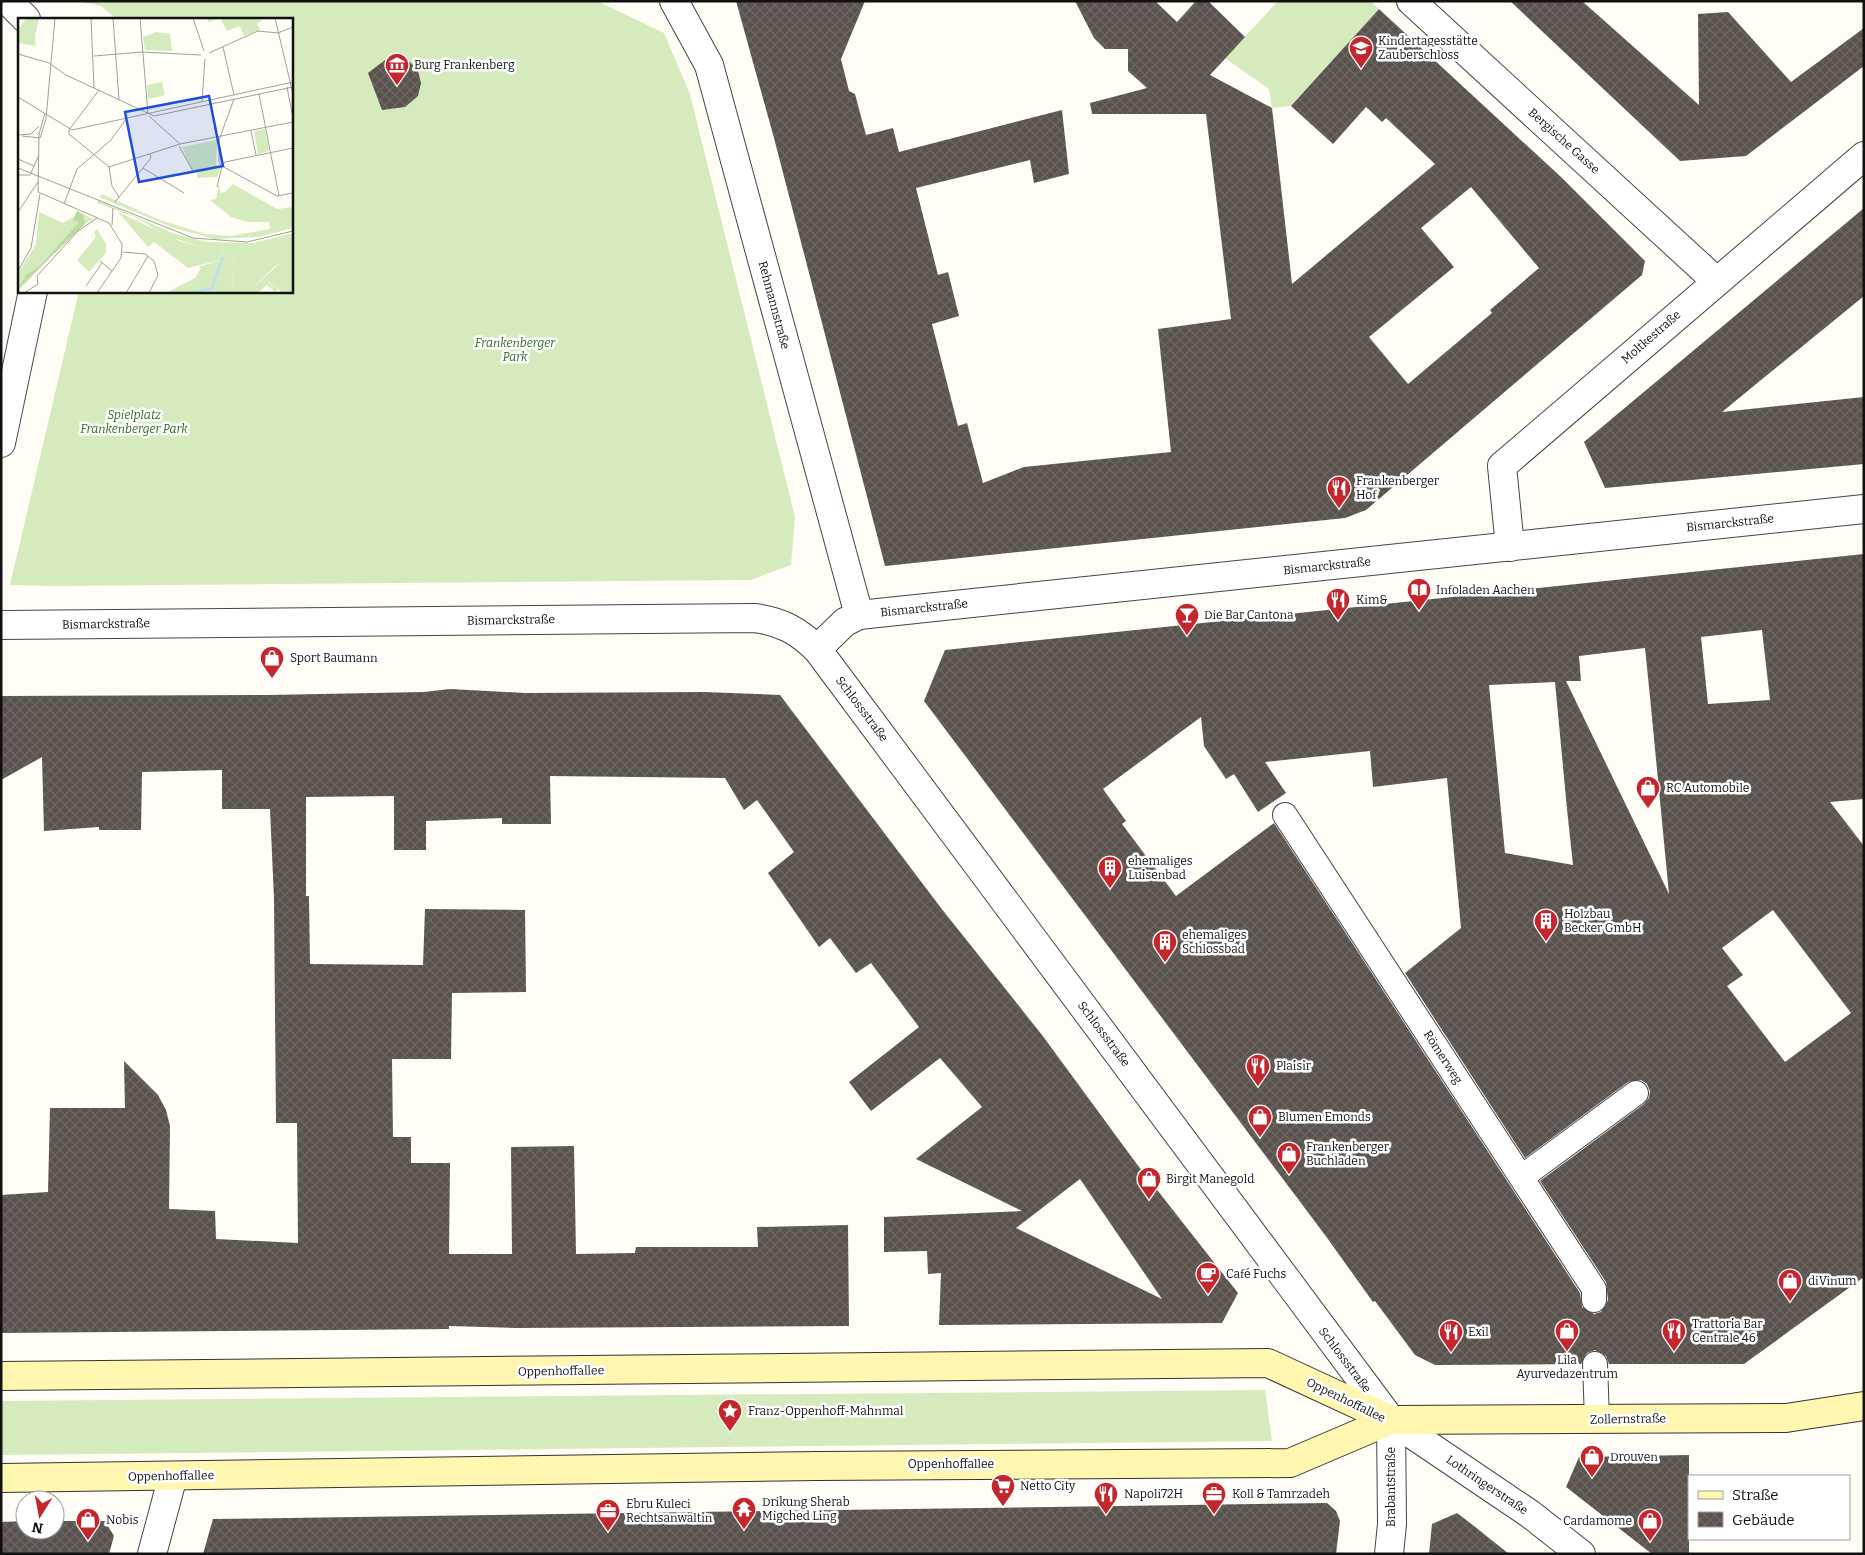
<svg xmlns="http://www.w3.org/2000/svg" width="1865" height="1555" font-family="Bitter,serif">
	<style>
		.grass { fill: #d5ebbd }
		.building { fill: url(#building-cross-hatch); fill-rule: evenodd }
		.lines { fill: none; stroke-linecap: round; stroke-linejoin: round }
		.lane-casing { stroke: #444; stroke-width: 26 }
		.street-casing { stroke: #444; stroke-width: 30 }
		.secondary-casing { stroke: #333; stroke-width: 30 }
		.lane { stroke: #fff; stroke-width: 24 }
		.street { stroke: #fff; stroke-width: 28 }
		.secondary { stroke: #fff6b0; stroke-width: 28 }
		.labels { text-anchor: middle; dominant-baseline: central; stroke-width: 5; stroke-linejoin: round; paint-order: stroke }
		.poi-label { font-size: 12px; fill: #111; stroke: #fff; text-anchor: start }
		.street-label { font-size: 12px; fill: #111; stroke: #fff }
		.park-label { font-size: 12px; font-style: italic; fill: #2f6b1f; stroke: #fff }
		.inset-river { fill: none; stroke: #b9e0f7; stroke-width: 2.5 }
		.inset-road { fill: none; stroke: #a09f9a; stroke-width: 1 }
		.view { fill: #1d4ed8; fill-opacity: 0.15; stroke: #1d4ed8; stroke-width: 2.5 }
		.inset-edge { fill: none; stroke: #111; stroke-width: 2.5 }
	</style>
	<defs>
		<pattern id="building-cross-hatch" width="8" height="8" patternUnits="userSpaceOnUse" patternTransform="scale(1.25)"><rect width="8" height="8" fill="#5a524d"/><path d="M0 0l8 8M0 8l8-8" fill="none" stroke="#6d6662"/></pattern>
	</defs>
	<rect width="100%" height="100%" fill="#fffdf5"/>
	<!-- grass -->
	<g class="grass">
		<polygon points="77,1 597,1 664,33 690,94 795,517 791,565 750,580 57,586 10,585 79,291 291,291 291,19 116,19 101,6"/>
		<polygon points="1278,1 1370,1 1379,9 1291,106 1272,108 1269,89 1225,58"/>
		<polygon points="1265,1390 1272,1441 1,1455 1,1401"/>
	</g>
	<!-- building -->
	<g class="building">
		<path d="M 736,1 L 865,1 L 841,59 L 849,91 L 855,94 L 866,135 L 893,128 L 899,152 L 1062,110 L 1069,174 L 1034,183 L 1030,160 L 916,188 L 938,275 L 948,272 L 959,316 L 932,324 L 958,426 L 967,423 L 983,483 L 1024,467 L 1171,452 L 1158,329 L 1231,319 L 1206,114 L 1092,114 L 1090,103 L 1147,88 L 1128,71 L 1128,49 L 1105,49 L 1094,38 L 1075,1 L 1155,1 L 1177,22 L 1196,1 L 1208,1 L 1245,37 L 1210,75 L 1272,108 L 1292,284 L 1435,164 L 1386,118 L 1382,122 L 1366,107 L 1333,144 L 1291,106 L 1379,9 L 1561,177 L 1645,261 L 1642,275 L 1366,510 L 1345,518 L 885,566 L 774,138 ZM 1471,187 L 1539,268 L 1490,310 L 1492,313 L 1408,384 L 1369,337 L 1454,267 L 1421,228 Z"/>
		<polygon points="1510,1 1582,1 1699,105 1698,14 1728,12 1791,82 1864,28 1864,66 1746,156 1680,161"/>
		<polygon points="392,58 410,62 418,71 421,83 418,96 405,107 382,110 368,73 385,60"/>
		<polygon points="1864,208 1864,296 1722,412 1864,397 1864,464 1605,488 1584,442"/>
		<path d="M 1864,554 L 1864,799 L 1830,802 L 1864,846 L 1864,1277 L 1744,1364 L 1609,1364 L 1606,1356 L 1595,1350 L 1587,1353 L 1581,1364 L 1435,1365 L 1415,1355 L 1375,1301 L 1373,1302 L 1325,1235 L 924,701 L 945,650 ZM 1762,630 L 1770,700 L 1708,704 L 1701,637 ZM 1645,648 L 1650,697 L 1669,894 L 1566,681 L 1581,681 L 1579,656 ZM 1555,682 L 1567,809 L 1573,865 L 1505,853 L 1489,685 ZM 1201,717 L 1204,746 L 1226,779 L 1234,774 L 1258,812 L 1286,793 L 1265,762 L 1370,751 L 1373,787 L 1447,778 L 1461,928 L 1405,973 L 1525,1158 L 1628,1082 L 1641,1080 L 1647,1084 L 1650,1091 L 1649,1098 L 1644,1104 L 1540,1181 L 1606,1282 L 1608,1300 L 1601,1312 L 1594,1314 L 1582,1307 L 1580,1293 L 1274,823 L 1176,896 L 1122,824 L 1126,821 L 1103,789 ZM 1773,910 L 1851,1013 L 1785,1062 L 1727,986 L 1743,975 L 1722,948 Z"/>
		<path d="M 450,689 L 525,693 L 704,692 L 780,695 L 941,908 L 1042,1035 L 1136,1163 L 1238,1293 L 1222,1323 L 939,1325 L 941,1273 L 928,1274 L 927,1251 L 884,1252 L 884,1217 L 1022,1211 L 916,1159 L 982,1107 L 940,1058 L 871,1111 L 849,1082 L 919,1027 L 871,963 L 856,973 L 830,938 L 819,947 L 768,873 L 794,852 L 757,800 L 744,810 L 725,778 L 550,776 L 551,824 L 502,824 L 502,818 L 426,821 L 426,850 L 394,850 L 394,796 L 306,797 L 306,896 L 309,896 L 310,964 L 423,965 L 425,909 L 525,910 L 526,992 L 452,993 L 451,1059 L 392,1059 L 393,1137 L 411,1137 L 411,1163 L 450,1163 L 449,1254 L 512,1254 L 511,1147 L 574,1146 L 576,1254 L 635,1253 L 636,1247 L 758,1247 L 757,1227 L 848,1225 L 849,1326 L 516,1328 L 449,1326 L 449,1329 L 1,1333 L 1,1195 L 48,1192 L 50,1108 L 125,1108 L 124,1061 L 158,1095 L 166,1110 L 170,1126 L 169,1209 L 215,1211 L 216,1239 L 298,1243 L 297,1123 L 276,1123 L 274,899 L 270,809 L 222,809 L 222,770 L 142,772 L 141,830 L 99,830 L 99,827 L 44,831 L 42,757 L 1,780 L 1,696 L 269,695 L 424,692 ZM 1080,1179 L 1162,1299 L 1016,1228 Z"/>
		<polygon points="1689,1455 1689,1554 1652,1554 1566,1487 1579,1457"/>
		<polygon points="1327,1503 1336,1511 1340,1521 1336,1554 203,1554 213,1519"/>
		<polygon points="1457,1513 1474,1526 1509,1554 1429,1554 1432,1524"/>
		<polygon points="25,1521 25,1530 55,1530 55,1521 105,1521 114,1536 109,1554 1,1554 1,1522"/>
	</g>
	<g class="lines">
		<defs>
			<g id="lane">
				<polyline points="1285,815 1594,1289 1594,1300"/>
				<polyline points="1522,1177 1636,1093"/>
				<polyline points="1595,1364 1597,1419"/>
			</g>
			<g id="street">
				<polyline points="8,1 26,19"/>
				<polyline points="674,1 709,65 859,615"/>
				<polyline points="1411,1 1716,281"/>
				<polyline points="1,443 33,291"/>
				<polyline points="1510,547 1502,466 1864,156"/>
				<path d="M 1,625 L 754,618 C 781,621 798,631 817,649 L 1391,1420 L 1530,1514 L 1581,1554"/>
				<polyline points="817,649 845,622 859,615 1864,509"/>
				<polyline points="152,1554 173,1476"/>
				<polyline points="1389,1554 1392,1524 1391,1420"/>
			</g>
			<g id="secondary">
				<polyline points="1,1376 1268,1363 1391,1420"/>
				<polyline points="1,1478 817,1466 1290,1463 1391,1420 1786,1418 1864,1406"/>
			</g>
		</defs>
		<!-- lane casing -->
		<use href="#lane" class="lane-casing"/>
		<!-- street casing -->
		<use href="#street" class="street-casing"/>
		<!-- secondary casing -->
		<use href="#secondary" class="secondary-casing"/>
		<!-- lane -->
		<use href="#lane" class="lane"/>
		<!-- street -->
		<use href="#street" class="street"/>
		<!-- secondary -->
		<use href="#secondary" class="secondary"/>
	</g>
	<!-- icons -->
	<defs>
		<symbol id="school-pin" viewBox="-11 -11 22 30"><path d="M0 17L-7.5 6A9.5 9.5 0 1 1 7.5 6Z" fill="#c4262e" stroke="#fff"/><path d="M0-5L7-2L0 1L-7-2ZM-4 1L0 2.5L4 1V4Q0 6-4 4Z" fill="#fff"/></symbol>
		<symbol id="museum-pin" viewBox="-11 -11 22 30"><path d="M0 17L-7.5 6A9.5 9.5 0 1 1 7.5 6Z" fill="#c4262e" stroke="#fff"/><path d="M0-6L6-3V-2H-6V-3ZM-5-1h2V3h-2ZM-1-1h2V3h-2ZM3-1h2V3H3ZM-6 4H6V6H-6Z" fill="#fff"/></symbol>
		<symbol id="restaurant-pin" viewBox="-11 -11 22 30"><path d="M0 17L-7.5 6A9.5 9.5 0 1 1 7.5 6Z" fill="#c4262e" stroke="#fff"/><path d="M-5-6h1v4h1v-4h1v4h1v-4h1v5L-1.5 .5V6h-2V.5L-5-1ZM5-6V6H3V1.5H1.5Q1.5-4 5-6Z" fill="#fff"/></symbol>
		<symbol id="library-pin" viewBox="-11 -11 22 30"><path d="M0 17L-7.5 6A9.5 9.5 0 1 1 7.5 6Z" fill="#c4262e" stroke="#fff"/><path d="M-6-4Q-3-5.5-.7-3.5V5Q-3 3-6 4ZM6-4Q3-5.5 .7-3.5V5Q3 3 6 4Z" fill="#fff"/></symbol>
		<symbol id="bar-pin" viewBox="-11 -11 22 30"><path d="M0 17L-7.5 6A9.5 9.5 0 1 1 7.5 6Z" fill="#c4262e" stroke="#fff"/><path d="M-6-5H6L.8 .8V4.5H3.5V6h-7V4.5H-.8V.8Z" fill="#fff"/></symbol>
		<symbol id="shop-pin" viewBox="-11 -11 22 30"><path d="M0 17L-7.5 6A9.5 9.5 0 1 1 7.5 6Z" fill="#c4262e" stroke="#fff"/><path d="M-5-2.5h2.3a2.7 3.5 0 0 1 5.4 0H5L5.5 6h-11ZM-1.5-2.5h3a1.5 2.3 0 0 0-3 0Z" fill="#fff"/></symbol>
		<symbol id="building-pin" viewBox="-11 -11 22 30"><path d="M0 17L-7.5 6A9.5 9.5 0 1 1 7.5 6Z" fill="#c4262e" stroke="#fff"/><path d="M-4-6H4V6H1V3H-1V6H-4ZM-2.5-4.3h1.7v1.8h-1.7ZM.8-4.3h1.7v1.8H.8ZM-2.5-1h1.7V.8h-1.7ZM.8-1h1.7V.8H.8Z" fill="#fff"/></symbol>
		<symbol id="cafe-pin" viewBox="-11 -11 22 30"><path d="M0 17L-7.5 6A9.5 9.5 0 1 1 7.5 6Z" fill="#c4262e" stroke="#fff"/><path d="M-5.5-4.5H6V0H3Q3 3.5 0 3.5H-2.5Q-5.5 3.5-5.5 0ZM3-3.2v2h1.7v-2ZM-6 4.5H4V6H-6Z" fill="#fff"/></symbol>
		<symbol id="sight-pin" viewBox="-11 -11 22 30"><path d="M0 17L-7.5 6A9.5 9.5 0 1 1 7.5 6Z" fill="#c4262e" stroke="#fff"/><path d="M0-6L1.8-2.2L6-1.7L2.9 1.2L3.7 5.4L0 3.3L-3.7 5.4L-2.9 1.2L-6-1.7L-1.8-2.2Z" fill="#fff"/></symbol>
		<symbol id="supermarket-pin" viewBox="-11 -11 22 30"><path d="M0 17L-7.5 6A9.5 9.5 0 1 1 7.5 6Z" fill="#c4262e" stroke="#fff"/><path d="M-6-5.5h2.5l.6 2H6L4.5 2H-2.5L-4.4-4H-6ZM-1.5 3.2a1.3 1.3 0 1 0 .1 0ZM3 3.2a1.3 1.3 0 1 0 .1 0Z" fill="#fff"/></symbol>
		<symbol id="office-pin" viewBox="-11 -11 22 30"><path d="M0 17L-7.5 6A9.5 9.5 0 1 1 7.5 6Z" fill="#c4262e" stroke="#fff"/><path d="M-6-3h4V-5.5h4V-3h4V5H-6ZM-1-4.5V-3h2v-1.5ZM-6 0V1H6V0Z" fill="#fff"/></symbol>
		<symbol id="temple-pin" viewBox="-11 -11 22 30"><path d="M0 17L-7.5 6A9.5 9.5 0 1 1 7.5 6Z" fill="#c4262e" stroke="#fff"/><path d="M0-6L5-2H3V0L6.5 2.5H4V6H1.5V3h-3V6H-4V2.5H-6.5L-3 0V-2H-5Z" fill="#fff"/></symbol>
	</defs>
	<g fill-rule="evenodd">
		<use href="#school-pin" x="1347" y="34" width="28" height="38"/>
		<use href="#museum-pin" x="383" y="51" width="28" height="38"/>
		<use href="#restaurant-pin" x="1325" y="474" width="28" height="38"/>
		<use href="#library-pin" x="1405" y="576" width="28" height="38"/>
		<use href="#restaurant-pin" x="1324" y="586" width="28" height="38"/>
		<use href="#bar-pin" x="1173" y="601" width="28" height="38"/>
		<use href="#shop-pin" x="258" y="644" width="28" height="38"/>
		<use href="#shop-pin" x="1634" y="774" width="28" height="38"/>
		<use href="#building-pin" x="1096" y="854" width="28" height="38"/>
		<use href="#building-pin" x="1532" y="907" width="28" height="38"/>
		<use href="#building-pin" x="1151" y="928" width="28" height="38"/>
		<use href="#restaurant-pin" x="1244" y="1052" width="28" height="38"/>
		<use href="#shop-pin" x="1246" y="1103" width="28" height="38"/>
		<use href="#shop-pin" x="1275" y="1140" width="28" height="38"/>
		<use href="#shop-pin" x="1135" y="1165" width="28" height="38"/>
		<use href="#cafe-pin" x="1194" y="1260" width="28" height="38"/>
		<use href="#shop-pin" x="1776" y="1267" width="28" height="38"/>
		<use href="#shop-pin" x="1553" y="1317" width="28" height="38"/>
		<use href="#restaurant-pin" x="1660" y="1317" width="28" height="38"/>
		<use href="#restaurant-pin" x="1437" y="1318" width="28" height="38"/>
		<use href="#sight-pin" x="716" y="1397" width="28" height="38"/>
		<use href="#shop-pin" x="1578" y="1443" width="28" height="38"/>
		<use href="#supermarket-pin" x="989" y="1472" width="28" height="38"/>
		<use href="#restaurant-pin" x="1092" y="1480" width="28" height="38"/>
		<use href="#office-pin" x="1200" y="1480" width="28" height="38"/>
		<use href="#temple-pin" x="730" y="1495" width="28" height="38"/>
		<use href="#office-pin" x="594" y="1497" width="28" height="38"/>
		<use href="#shop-pin" x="74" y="1506" width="28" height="38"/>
		<use href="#shop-pin" x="1636" y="1507" width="28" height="38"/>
	</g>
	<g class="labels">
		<!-- poi labels -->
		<g class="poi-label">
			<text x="1378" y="41">Kindertagesstätte<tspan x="1378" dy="14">Zauberschloss</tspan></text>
			<text x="414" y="65">Burg Frankenberg</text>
			<text x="1356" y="481">Frankenberger<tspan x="1356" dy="14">Hof</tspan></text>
			<text x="1436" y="590">Infoladen Aachen</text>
			<text x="1356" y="600">Kim&amp;</text>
			<text x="1204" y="615">Die Bar Cantona</text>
			<text x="290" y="658">Sport Baumann</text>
			<text x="1666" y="788">RC Automobile</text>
			<text x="1128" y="861">ehemaliges<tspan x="1128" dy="14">Luisenbad</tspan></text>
			<text x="1564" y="914">Holzbau<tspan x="1564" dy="14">Becker GmbH</tspan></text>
			<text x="1182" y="935">ehemaliges<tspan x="1182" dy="14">Schlossbad</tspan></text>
			<text x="1276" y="1066">Plaisir</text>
			<text x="1278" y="1117">Blumen Emonds</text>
			<text x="1306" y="1147">Frankenberger<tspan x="1306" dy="14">Buchladen</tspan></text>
			<text x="1166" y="1179">Birgit Manegold</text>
			<text x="1226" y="1274">Café Fuchs</text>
			<text x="1808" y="1281">diVinum</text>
			<text x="1692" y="1324">Trattoria Bar<tspan x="1692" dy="14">Centrale 46</tspan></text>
			<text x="1468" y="1332">Exil</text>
			<text x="1567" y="1360" text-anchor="middle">Lila<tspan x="1567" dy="14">Ayurvedazentrum</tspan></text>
			<text x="748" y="1411">Franz-Oppenhoff-Mahnmal</text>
			<text x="1610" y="1457">Drouven</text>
			<text x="1020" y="1486">Netto City</text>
			<text x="1124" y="1494">Napoli72H</text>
			<text x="1232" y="1494">Koll &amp; Tamrzadeh</text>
			<text x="762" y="1502">Drikung Sherab<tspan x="762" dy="14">Migched Ling</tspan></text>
			<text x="626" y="1504">Ebru Kuleci<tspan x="626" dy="14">Rechtsanwältin</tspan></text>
			<text x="106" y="1520">Nobis</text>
			<text x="1632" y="1521" text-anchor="end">Cardamome</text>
		</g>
		<!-- street labels -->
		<g class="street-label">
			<text transform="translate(1564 141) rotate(42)">Bergische Gasse</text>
			<text transform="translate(774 305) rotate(75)">Rehmannstraße</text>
			<text transform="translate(1651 337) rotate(-41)">Moltkestraße</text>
			<text transform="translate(1730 523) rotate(-6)">Bismarckstraße</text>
			<text transform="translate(1327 566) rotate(-6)">Bismarckstraße</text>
			<text transform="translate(924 608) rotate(-6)">Bismarckstraße</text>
			<text transform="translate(511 620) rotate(-1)">Bismarckstraße</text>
			<text transform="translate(106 624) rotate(-1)">Bismarckstraße</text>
			<text transform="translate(862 709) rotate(53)">Schlossstraße</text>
			<text transform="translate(1104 1034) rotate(53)">Schlossstraße</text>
			<text transform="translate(1443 1057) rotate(57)">Römerweg</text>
			<text transform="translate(1345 1360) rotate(53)">Schlossstraße</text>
			<text transform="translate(561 1371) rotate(-1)">Oppenhoffallee</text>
			<text transform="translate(1346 1400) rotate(26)">Oppenhoffallee</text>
			<text transform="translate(1628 1419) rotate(-1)">Zollernstraße</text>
			<text x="951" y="1464">Oppenhoffallee</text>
			<text transform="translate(171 1476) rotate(-1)">Oppenhoffallee</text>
			<text transform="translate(1487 1485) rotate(34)">Lothringerstraße</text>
			<text transform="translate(1391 1487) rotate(-90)">Brabantstraße</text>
		</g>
		<!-- park labels -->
		<g class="park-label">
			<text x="515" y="343">Frankenberger<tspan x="515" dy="14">Park</tspan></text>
			<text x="134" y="415">Spielplatz<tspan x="134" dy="14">Frankenberger Park</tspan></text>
		</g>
	</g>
	<!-- overview -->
	<g transform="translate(18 18)">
		<rect width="275" height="275" fill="#fffdf5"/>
		<path d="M 8,0 L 21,0 L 17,18 L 18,28 L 0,25 L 0,12 ZM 189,0 L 243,0 L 244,3 L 239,5 L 242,12 L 226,18 L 222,8 L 209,13 L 202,0 L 190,4 ZM 138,14 L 152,16 L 154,33 L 127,32 L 125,19 ZM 144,64 L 147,77 L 130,81 L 129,67 ZM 247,111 L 251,133 L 240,136 L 236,113 ZM 199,122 L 198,147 L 203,149 L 199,159 L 179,160 L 179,154 L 174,152 L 164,129 ZM 201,165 L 202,175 L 207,174 L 215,166 L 259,191 L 275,189 L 275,210 L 240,219 L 197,221 L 156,210 L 81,179 L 84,176 L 142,202 L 187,216 L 213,218 L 252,211 L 251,204 L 230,204 L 213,199 L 192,182 L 198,181 ZM 80,182 L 154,215 L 188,224 L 235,225 L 275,215 L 275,218 L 251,225 L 216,232 L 214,271 L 234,271 L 265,242 L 275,237 L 275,243 L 250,264 L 260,271 L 257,274 L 249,267 L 240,275 L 148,275 L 177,260 L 183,250 L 180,249 L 203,242 L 205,228 L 184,229 L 148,218 L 119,200 L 79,185 ZM 59,193 L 75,201 L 60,210 L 0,273 L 0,255 L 18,226 L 21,194 L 45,205 L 56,199 ZM 79,211 L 88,226 L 88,235 L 71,254 L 59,242 L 78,219 L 76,214 Z" fill="#d5ebbd"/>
		<path d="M 59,193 L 65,196 L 67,206 L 0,271 L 8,257 L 22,248 L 61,204 L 55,202 Z" fill="#b9dc9c"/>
		<path d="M 100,194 L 161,223 L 184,229 L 205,228 L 203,242 L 170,250 L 136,224 L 130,229 ZM 275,218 L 275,237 L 256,249 L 234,271 L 214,272 L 216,232 ZM 275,243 L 275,275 L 265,275 L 250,263 Z" fill="#d5ebbd"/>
		<path class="inset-river" d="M 173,275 L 194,270 L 205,239"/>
		<path class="inset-road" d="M 73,0 L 76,70M 95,0 L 101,82M 122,0 L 130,96M 175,0 L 186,33M 257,0 L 275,76M 205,29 L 216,77M 191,35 L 240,13 L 260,15 L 275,9M 0,36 L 31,45 L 48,57 L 136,98 L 275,69M 76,38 L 124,34 L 183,37M 269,69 L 275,100M 241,76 L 261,178M 0,79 L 54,112 L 275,64M 184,83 L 187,41M 27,95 L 21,116 L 20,174 L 91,205 L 104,226 L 103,240 L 79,275M 131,98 L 162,126M 51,112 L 51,116 L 91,149 L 94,168 L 101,179M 51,112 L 81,72M 233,113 L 238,137M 0,117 L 13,116 L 21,108M 4,118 L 22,120M 22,120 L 28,101 L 37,0M 161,128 L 176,155M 275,130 L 207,144 L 204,148 L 259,178 L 275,175M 0,141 L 16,148M 91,149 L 162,126 L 275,104M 0,150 L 175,220 L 229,224 L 275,213M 125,150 L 166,175M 0,157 L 12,157 L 21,137M 199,169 L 204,148 L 201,144 L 201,122 L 216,81M 97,184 L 133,140 L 132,136M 46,186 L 59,151 L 93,122 L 108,101M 0,194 L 20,164M 94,207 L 95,190M 105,234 L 127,236 L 136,243 L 140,257 L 131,275M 82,243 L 94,253M 0,253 L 13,230 L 22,176M 68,268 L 84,245M 6,275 L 20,266 L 19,258 L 60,213 L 79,200M 108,275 L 130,238"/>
		<path class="view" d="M 191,78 L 205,148 L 121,164 L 107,94 Z"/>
		<rect width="275" height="275" class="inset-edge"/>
	</g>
	<!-- border -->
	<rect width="1865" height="1555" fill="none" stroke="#111111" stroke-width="5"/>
	<!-- legend -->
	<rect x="1688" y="1475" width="162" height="65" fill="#ffffff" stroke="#a0a0a0"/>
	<rect x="1698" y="1491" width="25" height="8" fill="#fff6b0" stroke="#a0a0a0"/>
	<text x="1732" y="1500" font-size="15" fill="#111111">Straße</text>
	<rect x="1698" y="1512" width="25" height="15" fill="url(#building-cross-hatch)" stroke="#a0a0a0"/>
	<text x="1732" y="1525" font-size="15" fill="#111111">Gebäude</text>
	<!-- north arrow -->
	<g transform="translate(40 1515) rotate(191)"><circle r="24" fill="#ffffff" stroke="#a0a0a0"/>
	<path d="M0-4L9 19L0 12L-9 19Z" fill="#c4262e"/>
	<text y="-8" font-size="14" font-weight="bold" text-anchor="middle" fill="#111111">N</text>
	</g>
</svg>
